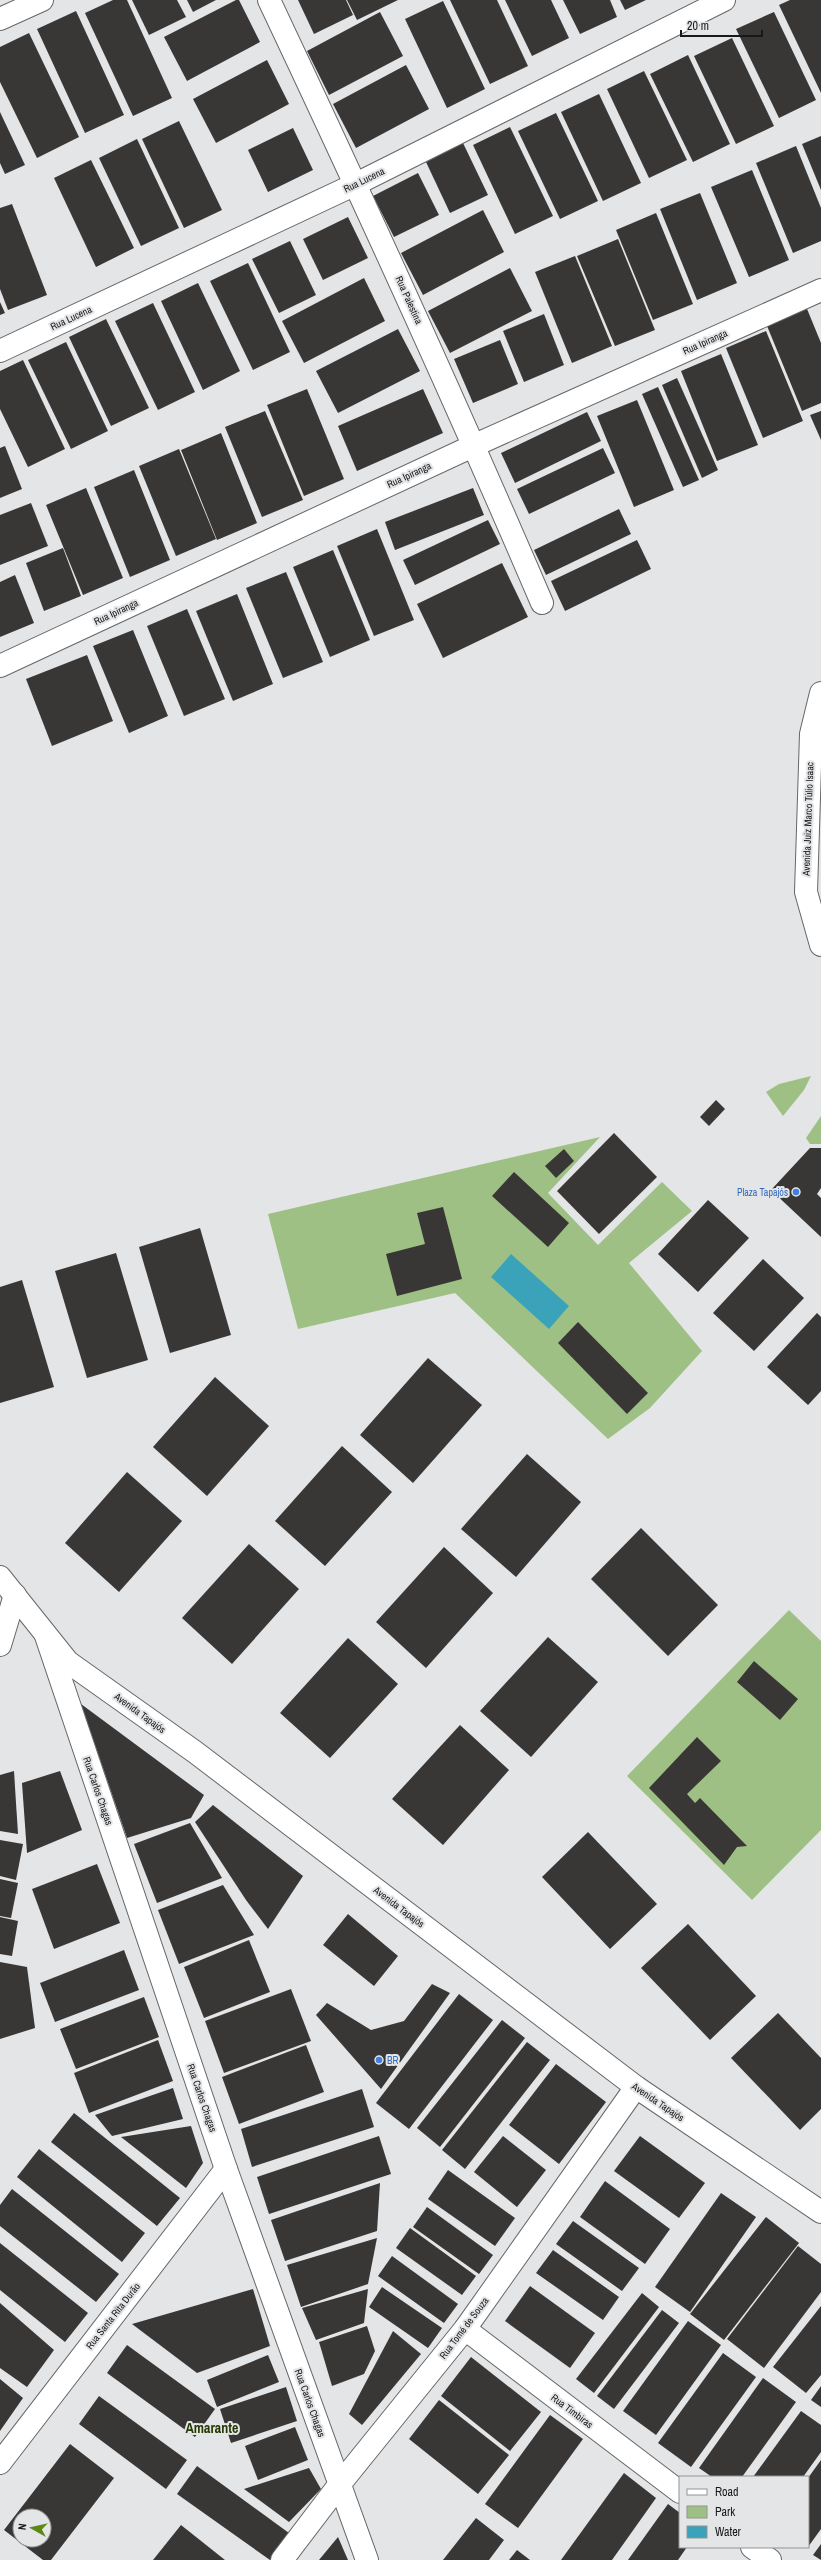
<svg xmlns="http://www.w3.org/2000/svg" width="821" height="2560" font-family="'Archivo Narrow',sans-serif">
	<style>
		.green { fill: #9fc085 }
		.water { fill: #3aa3ba }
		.building { fill: #393736; fill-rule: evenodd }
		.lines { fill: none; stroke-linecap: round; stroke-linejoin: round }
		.minor-casing { stroke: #666769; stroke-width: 24 }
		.secondary-casing { stroke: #666769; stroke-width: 24 }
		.primary-casing { stroke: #666769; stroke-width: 24 }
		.minor { stroke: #fff; stroke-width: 22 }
		.secondary { stroke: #fff; stroke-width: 22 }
		.primary { stroke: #fff; stroke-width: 22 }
		.shop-dot { fill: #3f7fe0; stroke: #e4e5e7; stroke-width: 1.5 }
		.labels { text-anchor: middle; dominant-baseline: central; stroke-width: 4; stroke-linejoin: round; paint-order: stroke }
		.street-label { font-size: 10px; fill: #181819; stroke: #e4e5e7 }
		.shop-label { font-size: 10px; fill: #366cbe; stroke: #e4e5e7; text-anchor: end }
		.district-label { font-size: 14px; font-weight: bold; fill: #253904; stroke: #e4e5e7 }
	</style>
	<rect width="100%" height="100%" fill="#e4e5e7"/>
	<!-- green -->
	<g class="green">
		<polygon points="811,1076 804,1090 783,1116 766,1092 779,1084"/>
		<polygon points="821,1116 821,1144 810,1144 806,1138"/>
		<polygon points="600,1137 548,1193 598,1245 662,1182 692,1211 629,1263 702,1351 650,1408 608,1439 455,1293 298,1329 268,1214"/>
		<polygon points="789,1610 821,1641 821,1830 752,1900 627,1776"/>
	</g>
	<!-- water -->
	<polygon class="water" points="511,1254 569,1306 549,1329 491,1277"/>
	<!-- building -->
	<g class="building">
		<polygon points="113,0 127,0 172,98 133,116 85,13"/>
		<polygon points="132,0 177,0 186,17 149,35"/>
		<polygon points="187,0 216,0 193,12"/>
		<polygon points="236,0 239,0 260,42 187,81 164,37"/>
		<polygon points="298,0 346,0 353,15 314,34"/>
		<polygon points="347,0 398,0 357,20"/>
		<polygon points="450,0 497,0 528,66 490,84"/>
		<polygon points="505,0 551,0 569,38 532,56"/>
		<polygon points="563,0 610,0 617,17 580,34"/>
		<polygon points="620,0 646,0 625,10"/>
		<polygon points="790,0 821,0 821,93 779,5"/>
		<polygon points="443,1 485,89 447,108 405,19"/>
		<polygon points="76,11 124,115 85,133 37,29"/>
		<polygon points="380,12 403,56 329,95 307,51"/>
		<polygon points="774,12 816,100 779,118 736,29"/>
		<polygon points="29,33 79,137 37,158 0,82 0,47"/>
		<polygon points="732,38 774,126 736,144 694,56"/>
		<polygon points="688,55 730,144 693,162 650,74"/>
		<polygon points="267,60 289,104 216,143 193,99"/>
		<polygon points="406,65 429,109 356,148 333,104"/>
		<polygon points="644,71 687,160 649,178 607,89"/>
		<polygon points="599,94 641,183 603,201 561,112"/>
		<polygon points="0,112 25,165 5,174 0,163"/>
		<polygon points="556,113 598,201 560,219 518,131"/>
		<polygon points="179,121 222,210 184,228 142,139"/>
		<polygon points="510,127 553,216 515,234 473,145"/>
		<polygon points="293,128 313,170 268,192 248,150"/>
		<polygon points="821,136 821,190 802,144"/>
		<polygon points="137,139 179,228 141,246 99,158"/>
		<polygon points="463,143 488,195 450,213 426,162"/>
		<polygon points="796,146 821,208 821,241 793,253 756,163"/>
		<polygon points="91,160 134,248 96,267 54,178"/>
		<polygon points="752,170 789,260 749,277 711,187"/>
		<polygon points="418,173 439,215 394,237 373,196"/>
		<polygon points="700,193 737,283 697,300 660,209"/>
		<polygon points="12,204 47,295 8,310 0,289 0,208"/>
		<polygon points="483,210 504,252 423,295 401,253"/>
		<polygon points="656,213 693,304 653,320 616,230"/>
		<polygon points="348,217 368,258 323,280 303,239"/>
		<polygon points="618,239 655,330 615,346 577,256"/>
		<polygon points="290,241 316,295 279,313 252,259"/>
		<polygon points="575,256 612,346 572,363 535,272"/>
		<polygon points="248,263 290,352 253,370 210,281"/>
		<polygon points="510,268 532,311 450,353 428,311"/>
		<polygon points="364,278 385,321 304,363 282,321"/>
		<polygon points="198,283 240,371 203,390 161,301"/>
		<polygon points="0,302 5,313 0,315"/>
		<polygon points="153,303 195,392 158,410 115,321"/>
		<polygon points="805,304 821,343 821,403 802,411 765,321"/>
		<polygon points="544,314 564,365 524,382 503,331"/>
		<polygon points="106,319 149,408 111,426 69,337"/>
		<polygon points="398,329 420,371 338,413 316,371"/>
		<polygon points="766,331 803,421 763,438 726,348"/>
		<polygon points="500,340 518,384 473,403 454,359"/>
		<polygon points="66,342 108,431 71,449 28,360"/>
		<polygon points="721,354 758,445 717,461 681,371"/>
		<polygon points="23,360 65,449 28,467 0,409 0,371"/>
		<polygon points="677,378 718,470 702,478 662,385"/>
		<polygon points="658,387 699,480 683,487 642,394"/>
		<polygon points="307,389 344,479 304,496 267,405"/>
		<polygon points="423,389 443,433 357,471 338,426"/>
		<polygon points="637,400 674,490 634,507 597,416"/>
		<polygon points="265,411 303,500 262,517 225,427"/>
		<polygon points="821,411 821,440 810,415"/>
		<polygon points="587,412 601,441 515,483 501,453"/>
		<polygon points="221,433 257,523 217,540 181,450"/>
		<polygon points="5,446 22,489 0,498 0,448"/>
		<polygon points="603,448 615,473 529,514 517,489"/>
		<polygon points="179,449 216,539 176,556 139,466"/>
		<polygon points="134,470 170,560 130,577 94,487"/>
		<polygon points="86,488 123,578 83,595 46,505"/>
		<polygon points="473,488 484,515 395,550 385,522"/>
		<polygon points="31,503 48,546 0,565 0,515"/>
		<polygon points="619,509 631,534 546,575 534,550"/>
		<polygon points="488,520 500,544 415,585 403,560"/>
		<polygon points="377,529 414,620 374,636 337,546"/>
		<polygon points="637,540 651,569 565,611 551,581"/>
		<polygon points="63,548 81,596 44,611 26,563"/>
		<polygon points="333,550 370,640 330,657 293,567"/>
		<polygon points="502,563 528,617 443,658 417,604"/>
		<polygon points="286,572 323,662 283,678 246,588"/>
		<polygon points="15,575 34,623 0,637 0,582"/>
		<polygon points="237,594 273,684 233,701 196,611"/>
		<polygon points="187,609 225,699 184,716 147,626"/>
		<polygon points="133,630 168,716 129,733 93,646"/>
		<polygon points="87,655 113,721 52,746 26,679"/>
		<polygon points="716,1100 725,1109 709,1126 700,1117"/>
		<polygon points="614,1133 657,1177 599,1234 557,1191"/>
		<polygon points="810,1148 821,1148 821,1188 817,1194 821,1198 821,1237 771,1190"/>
		<polygon points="564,1149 574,1161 556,1178 545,1166"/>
		<polygon points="514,1172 569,1223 548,1247 492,1196"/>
		<polygon points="708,1200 749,1238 698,1292 658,1254"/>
		<polygon points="443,1207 462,1279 397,1296 386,1254 425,1244 417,1213"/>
		<polygon points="200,1228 231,1335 170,1353 139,1247"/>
		<polygon points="116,1253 148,1360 87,1378 55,1271"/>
		<polygon points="763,1259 804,1298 754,1351 713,1313"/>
		<polygon points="22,1280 54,1387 0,1403 0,1287"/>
		<polygon points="817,1313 821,1317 821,1391 808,1405 767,1367"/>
		<polygon points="578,1322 648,1393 627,1414 558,1343"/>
		<polygon points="428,1358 482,1405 413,1483 360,1435"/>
		<polygon points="215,1377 269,1426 207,1496 153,1447"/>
		<polygon points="342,1446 392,1492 325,1566 275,1521"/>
		<polygon points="527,1454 581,1502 516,1577 461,1529"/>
		<polygon points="127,1472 182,1521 119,1592 65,1543"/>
		<polygon points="641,1528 718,1605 668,1656 591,1579"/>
		<polygon points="249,1544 299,1589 232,1664 182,1618"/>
		<polygon points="444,1547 493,1593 426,1668 376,1622"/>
		<polygon points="548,1637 598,1682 531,1757 480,1711"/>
		<polygon points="348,1638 398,1684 330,1758 280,1713"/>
		<polygon points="754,1661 798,1699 780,1720 737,1682"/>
		<polygon points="81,1704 204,1795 191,1818 127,1838"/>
		<polygon points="460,1725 509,1770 443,1845 392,1799"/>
		<polygon points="697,1737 721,1761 687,1794 695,1803 700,1798 747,1846 737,1847 724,1865 649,1788"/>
		<polygon points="14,1771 18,1834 0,1831 0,1775"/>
		<polygon points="60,1771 82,1830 27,1853 22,1783"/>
		<polygon points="213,1805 303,1876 268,1929 246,1900 195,1822"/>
		<polygon points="190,1823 222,1878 157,1903 134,1844"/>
		<polygon points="588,1832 657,1904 610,1949 542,1877"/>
		<polygon points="0,1840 23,1844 16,1880 0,1876"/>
		<polygon points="97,1864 120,1923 54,1949 32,1889"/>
		<polygon points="0,1879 18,1883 11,1918 0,1916"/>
		<polygon points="223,1885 254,1935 179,1964 158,1910"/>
		<polygon points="348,1914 398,1956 374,1986 323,1945"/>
		<polygon points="0,1917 18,1921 12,1956 0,1954"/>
		<polygon points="688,1924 756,1996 710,2040 641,1968"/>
		<polygon points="249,1940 270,1992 204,2018 184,1967"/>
		<polygon points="124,1950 139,1990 55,2022 40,1983"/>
		<polygon points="0,1962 27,1967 35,2028 0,2039"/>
		<polygon points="432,1984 450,1993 381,2089 316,2015 327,2003 371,2030 404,2021"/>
		<polygon points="291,1989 311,2041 224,2073 205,2021"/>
		<polygon points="459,1994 493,2020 409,2129 376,2103"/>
		<polygon points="144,1997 159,2037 76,2069 60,2029"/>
		<polygon points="778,2013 821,2058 821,2109 800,2130 731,2058"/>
		<polygon points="502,2020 525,2038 440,2147 417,2128"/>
		<polygon points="158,2040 173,2081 89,2113 74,2073"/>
		<polygon points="527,2042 550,2060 465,2169 442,2150"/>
		<polygon points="306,2045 324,2092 239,2124 222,2077"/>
		<polygon points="556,2064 606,2102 559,2164 509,2125"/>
		<polygon points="173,2088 183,2119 112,2136 95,2115"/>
		<polygon points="362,2089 374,2127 252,2167 241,2129"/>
		<polygon points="74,2113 180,2198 157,2226 51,2142"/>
		<polygon points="191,2126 203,2163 186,2188 121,2137"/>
		<polygon points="379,2136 391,2174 269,2214 257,2177"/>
		<polygon points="503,2136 546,2170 517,2207 474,2172"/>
		<polygon points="640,2136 705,2183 679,2218 614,2171"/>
		<polygon points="39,2149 145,2233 122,2262 17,2177"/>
		<polygon points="448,2170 515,2218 495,2246 428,2199"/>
		<polygon points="605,2181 670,2229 645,2264 580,2217"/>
		<polygon points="380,2183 377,2231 285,2261 271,2220"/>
		<polygon points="12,2189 119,2274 96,2302 0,2226 0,2205"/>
		<polygon points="721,2193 756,2217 690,2312 655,2287"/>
		<polygon points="427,2207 493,2255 479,2274 413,2227"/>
		<polygon points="766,2217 799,2243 724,2340 690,2314"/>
		<polygon points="573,2221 639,2268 622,2291 556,2244"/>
		<polygon points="410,2228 476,2276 462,2295 396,2248"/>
		<polygon points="377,2238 368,2284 301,2307 287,2265"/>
		<polygon points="0,2243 88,2313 65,2342 0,2290"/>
		<polygon points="798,2246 821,2264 821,2292 764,2368 727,2339"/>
		<polygon points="553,2250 619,2297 603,2320 536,2273"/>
		<polygon points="392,2256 458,2304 444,2323 378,2276"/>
		<polygon points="530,2286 595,2333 570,2368 505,2321"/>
		<polygon points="382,2287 442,2328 428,2348 369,2307"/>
		<polygon points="253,2289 270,2346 197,2373 132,2324"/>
		<polygon points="368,2289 364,2323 316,2340 302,2308"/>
		<polygon points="642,2293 659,2307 594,2393 576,2379"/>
		<polygon points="0,2303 54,2350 27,2387 0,2368"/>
		<polygon points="821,2306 821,2375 806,2393 773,2367"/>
		<polygon points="662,2310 679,2323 614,2409 597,2396"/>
		<polygon points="688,2321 721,2345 656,2435 623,2411"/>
		<polygon points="367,2326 375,2351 364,2374 332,2386 319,2342"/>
		<polygon points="393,2331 421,2354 362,2425 349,2414"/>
		<polygon points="127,2345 215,2409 195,2437 107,2373"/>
		<polygon points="723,2353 756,2377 691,2467 658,2443"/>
		<polygon points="268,2355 279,2382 217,2407 207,2380"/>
		<polygon points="471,2357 541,2412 510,2451 441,2396"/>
		<polygon points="763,2378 796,2402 742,2477 712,2477 699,2468"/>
		<polygon points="0,2379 23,2398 0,2431"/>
		<polygon points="821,2386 821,2407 811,2400"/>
		<polygon points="286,2387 297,2421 231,2443 220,2409"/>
		<polygon points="99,2396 187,2460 166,2489 79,2424"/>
		<polygon points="439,2400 509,2455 478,2494 409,2439"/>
		<polygon points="801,2411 821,2425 821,2452 803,2477 753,2477"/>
		<polygon points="550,2415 583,2439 518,2528 485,2504"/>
		<polygon points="295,2427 308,2460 258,2480 245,2446"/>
		<path d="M 70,2444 L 114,2478 L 51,2560 L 43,2560 L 4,2530 ZM 20,2516 L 44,2516 L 44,2540 L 20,2540 Z"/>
		<polygon points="821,2460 821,2529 808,2547 808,2478"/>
		<polygon points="197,2466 289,2533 270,2560 177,2494"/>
		<polygon points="309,2468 321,2489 289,2522 244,2489"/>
		<polygon points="624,2473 656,2498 612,2560 561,2560"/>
		<polygon points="668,2504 680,2513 680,2547 687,2547 678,2560 628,2560"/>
		<polygon points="476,2518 504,2540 489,2560 443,2560"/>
		<polygon points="181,2525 225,2560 153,2560"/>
		<polygon points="338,2537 348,2560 319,2560"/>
		<polygon points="821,2544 821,2560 813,2555"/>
		<polygon points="517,2550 530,2560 509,2560"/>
	</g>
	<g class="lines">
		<defs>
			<g id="minor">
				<path d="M 269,0 C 363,199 455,400 542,603"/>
				<polyline points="0,19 42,0"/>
				<polyline points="0,351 356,184 724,0"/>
				<polyline points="0,666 475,445 821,290"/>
				<polyline points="46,1636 226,2169 367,2560"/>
				<polyline points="0,1645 15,1595"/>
				<polyline points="465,2329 680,2492"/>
				<polyline points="0,2463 226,2169"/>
				<polyline points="752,2547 770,2560"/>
				<polyline points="282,2560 339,2485 465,2329 636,2087"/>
			</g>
			<polyline id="secondary" points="0,1577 68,1662 195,1752 636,2087 821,2212"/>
			<polyline id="primary" points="821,693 811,734 806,892 821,945"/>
		</defs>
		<!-- minor casing -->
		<use href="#minor" class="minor-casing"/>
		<!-- secondary casing -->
		<use href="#secondary" class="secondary-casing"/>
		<!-- primary casing -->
		<use href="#primary" class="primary-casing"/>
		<!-- minor -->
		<use href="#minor" class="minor"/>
		<!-- secondary -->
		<use href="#secondary" class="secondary"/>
		<!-- primary -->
		<use href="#primary" class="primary"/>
	</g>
	<!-- markers -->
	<g class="shop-dot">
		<circle cx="796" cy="1192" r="4"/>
		<circle cx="379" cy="2060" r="4"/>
	</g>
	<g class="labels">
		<!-- street labels -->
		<g class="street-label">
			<text transform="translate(364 180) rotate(-26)">Rua Lucena</text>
			<text transform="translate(409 300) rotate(66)">Rua Palestina</text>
			<text transform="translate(71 318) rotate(-25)">Rua Lucena</text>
			<text transform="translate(705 342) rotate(-24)">Rua Ipiranga</text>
			<text transform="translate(409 475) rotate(-25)">Rua Ipiranga</text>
			<text transform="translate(116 612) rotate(-25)">Rua Ipiranga</text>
			<text transform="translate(808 819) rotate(-88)">Avenida Juiz Marco Túlio Isaac</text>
			<text transform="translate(140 1713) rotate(36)">Avenida Tapajós</text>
			<text transform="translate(98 1791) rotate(71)">Rua Carlos Chagas</text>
			<text transform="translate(399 1907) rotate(37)">Avenida Tapajós</text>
			<text transform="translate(202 2098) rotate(71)">Rua Carlos Chagas</text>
			<text transform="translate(658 2102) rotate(34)">Avenida Tapajós</text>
			<text transform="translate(113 2316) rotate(-52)">Rua Santa Rita Durão</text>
			<text transform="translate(464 2328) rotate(-53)">Rua Tomé de Souza</text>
			<text transform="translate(310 2403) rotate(70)">Rua Carlos Chagas</text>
			<text transform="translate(572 2411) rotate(37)">Rua Timbiras</text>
		</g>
		<!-- shop labels -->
		<g class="shop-label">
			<text x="788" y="1192">Plaza Tapajós</text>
			<text x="387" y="2060" text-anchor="start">BR</text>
		</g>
		<!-- district labels -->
		<g class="district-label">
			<text x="212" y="2428">Amarante</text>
		</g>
	</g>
	<!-- legend -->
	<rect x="679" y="2476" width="130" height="72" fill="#e4e5e7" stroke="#929395"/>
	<rect x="687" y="2489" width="20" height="6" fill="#ffffff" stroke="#929395"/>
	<text x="715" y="2496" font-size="12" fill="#181819">Road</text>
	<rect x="687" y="2506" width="20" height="12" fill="#9fc085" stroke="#929395"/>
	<text x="715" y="2516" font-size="12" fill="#181819">Park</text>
	<rect x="687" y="2526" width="20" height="12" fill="#3aa3ba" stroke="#929395"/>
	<text x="715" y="2536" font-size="12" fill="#181819">Water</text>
	<!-- north arrow -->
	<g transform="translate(32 2528) rotate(278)"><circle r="19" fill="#e4e5e7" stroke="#929395"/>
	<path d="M0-3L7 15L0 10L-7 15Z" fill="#5d8815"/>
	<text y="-6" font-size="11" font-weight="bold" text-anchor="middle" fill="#181819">N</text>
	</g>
	<!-- scale -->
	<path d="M681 30v6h81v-6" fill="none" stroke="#181819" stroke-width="2"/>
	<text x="687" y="30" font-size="12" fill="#181819" stroke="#e4e5e7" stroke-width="3" paint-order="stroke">20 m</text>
</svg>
